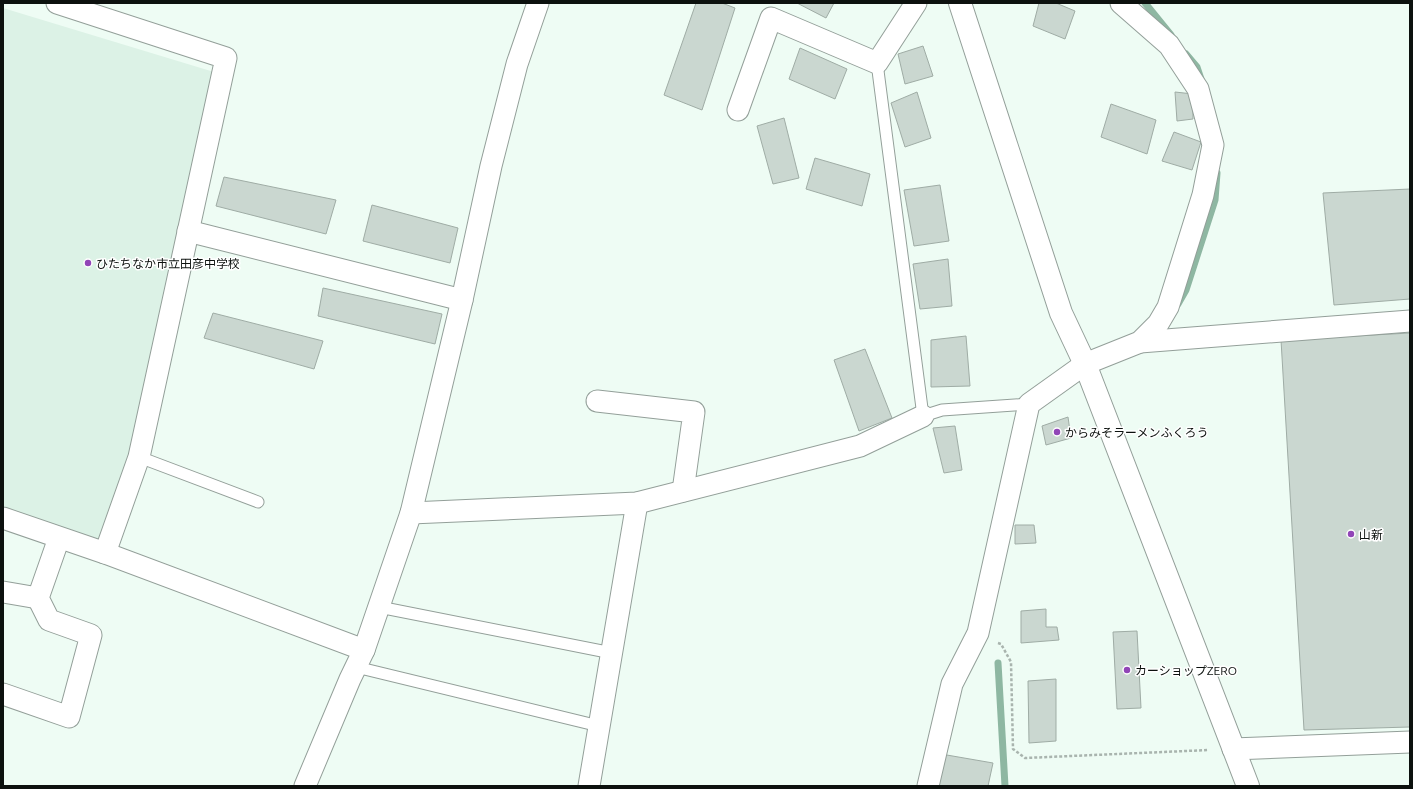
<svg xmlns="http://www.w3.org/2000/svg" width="1413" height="789" font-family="Ubuntu,'Noto Sans JP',sans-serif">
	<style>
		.built { fill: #dcf2e6 }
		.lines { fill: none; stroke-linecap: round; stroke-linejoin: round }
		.stream { stroke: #8eb7a2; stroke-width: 7 }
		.building { fill: #cad7d0; stroke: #9faca5 }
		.lane-casing { stroke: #939f99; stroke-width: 13 }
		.street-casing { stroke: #939f99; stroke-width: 23 }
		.secondary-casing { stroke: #939f99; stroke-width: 24 }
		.path { stroke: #a9b4ae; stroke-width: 2.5; stroke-dasharray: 3 2; stroke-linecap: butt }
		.lane { stroke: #fff; stroke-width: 11 }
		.street { stroke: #fff; stroke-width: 21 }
		.secondary { stroke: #fff; stroke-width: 22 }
		.poi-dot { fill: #9145b7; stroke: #fff; stroke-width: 1.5 }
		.labels { text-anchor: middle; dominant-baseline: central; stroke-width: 3; stroke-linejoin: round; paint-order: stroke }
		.poi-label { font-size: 12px; fill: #0c110e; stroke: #fff; text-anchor: start }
	</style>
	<rect width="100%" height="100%" fill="#eefcf4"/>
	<!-- built -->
	<polygon class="built" points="3,8 214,72 133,455 100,545 3,511"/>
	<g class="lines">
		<!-- stream -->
		<g class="stream">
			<polyline points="1145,3 1171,35"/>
			<polyline points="1186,54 1197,67 1201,79"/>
			<polyline points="1178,304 1186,290 1215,200 1217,173"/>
			<polyline points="998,663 1005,786"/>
		</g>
	</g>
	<!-- building -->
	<g class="building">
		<polygon points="696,3 722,3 735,8 702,110 664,95"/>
		<polygon points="797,3 834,3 826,18"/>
		<polygon points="1039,3 1056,3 1075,11 1065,39 1033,26"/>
		<polygon points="923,46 933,76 905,84 898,54"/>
		<polygon points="800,48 847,69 835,99 789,79"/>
		<polygon points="917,92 931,138 905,147 891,103"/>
		<polygon points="1175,92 1193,94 1193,119 1177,121"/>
		<polygon points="1111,104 1156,120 1147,154 1101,137"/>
		<polygon points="784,118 799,178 773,184 757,126"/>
		<polygon points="1174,132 1201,142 1192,170 1162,161"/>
		<polygon points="815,158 870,174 862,206 806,189"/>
		<polygon points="224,177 336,200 326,234 216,206"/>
		<polygon points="940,185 949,241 914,246 904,190"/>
		<polygon points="1410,189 1410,299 1334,305 1323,193"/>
		<polygon points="372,205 458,228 450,263 363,241"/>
		<polygon points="948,259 952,306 920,309 913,264"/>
		<polygon points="323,288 442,314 435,344 318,316"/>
		<polygon points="213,313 323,341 314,369 204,338"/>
		<polygon points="1410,333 1410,727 1304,730 1281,340"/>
		<polygon points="966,336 970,386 931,387 931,340"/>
		<polygon points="865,349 892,418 859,431 834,360"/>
		<polygon points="1068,417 1071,438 1046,445 1042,426"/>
		<polygon points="955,426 962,470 944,473 933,428"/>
		<polygon points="1015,525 1034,525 1036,543 1015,544"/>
		<polygon points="1046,609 1046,627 1057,627 1059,640 1021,643 1021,611"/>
		<polygon points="1137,631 1141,708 1117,709 1113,632"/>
		<polygon points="1056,679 1056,741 1029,743 1028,681"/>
		<polygon points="941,754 993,763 988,786 934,786"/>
	</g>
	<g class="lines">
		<defs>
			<g id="lane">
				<polyline points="877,63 923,416 942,410 1029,404"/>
				<polyline points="139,457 258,502"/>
				<polyline points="379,607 612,653"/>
				<polyline points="356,667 599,726"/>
			</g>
			<g id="street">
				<polyline points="57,3 226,58 139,457 105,553"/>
				<polyline points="738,110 771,18 877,63 916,3"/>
				<polyline points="188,231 462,300"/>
				<polyline points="1140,342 1410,321"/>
				<polyline points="597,401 694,412 683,491"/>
				<polyline points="411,513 637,503 860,446 923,416"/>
				<polyline points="3,518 105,553 364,650"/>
				<polyline points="3,592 38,598"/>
				<polyline points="3,694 69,717 91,635 49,620 38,598 59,538"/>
				<polyline points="1233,749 1410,742"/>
				<polyline points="305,786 350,679 364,650 411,513 462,300 491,166 517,64 538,3"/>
				<polyline points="589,786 637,503"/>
				<polyline points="928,786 952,684 978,633 1029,404 1085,364 1140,342 1158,324 1168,307 1203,195 1213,145 1198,89 1169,45 1121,3"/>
			</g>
			<polyline id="secondary" points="960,3 1061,313 1085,364 1248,786"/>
		</defs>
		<!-- lane casing -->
		<use href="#lane" class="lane-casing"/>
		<!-- street casing -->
		<use href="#street" class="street-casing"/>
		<!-- secondary casing -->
		<use href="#secondary" class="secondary-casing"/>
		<!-- path -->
		<polyline class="path" points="998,643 1001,644 1011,662 1013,749 1025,758 1209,750"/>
		<!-- lane -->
		<use href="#lane" class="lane"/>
		<!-- street -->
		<use href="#street" class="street"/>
		<!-- secondary -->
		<use href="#secondary" class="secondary"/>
	</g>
	<!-- markers -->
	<g class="poi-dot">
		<circle cx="88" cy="263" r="4"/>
		<circle cx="1057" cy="432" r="4"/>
		<circle cx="1351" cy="534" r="4"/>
		<circle cx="1127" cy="670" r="4"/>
	</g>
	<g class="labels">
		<!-- poi labels -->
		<g class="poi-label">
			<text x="96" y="263">ひたちなか市立田彦中学校</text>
			<text x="1065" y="432">からみそラーメンふくろう</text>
			<text x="1359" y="534">山新</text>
			<text x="1135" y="670">カーショップZERO</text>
		</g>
	</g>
	<!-- border -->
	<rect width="1413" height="789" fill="none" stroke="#0c110e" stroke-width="8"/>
</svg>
